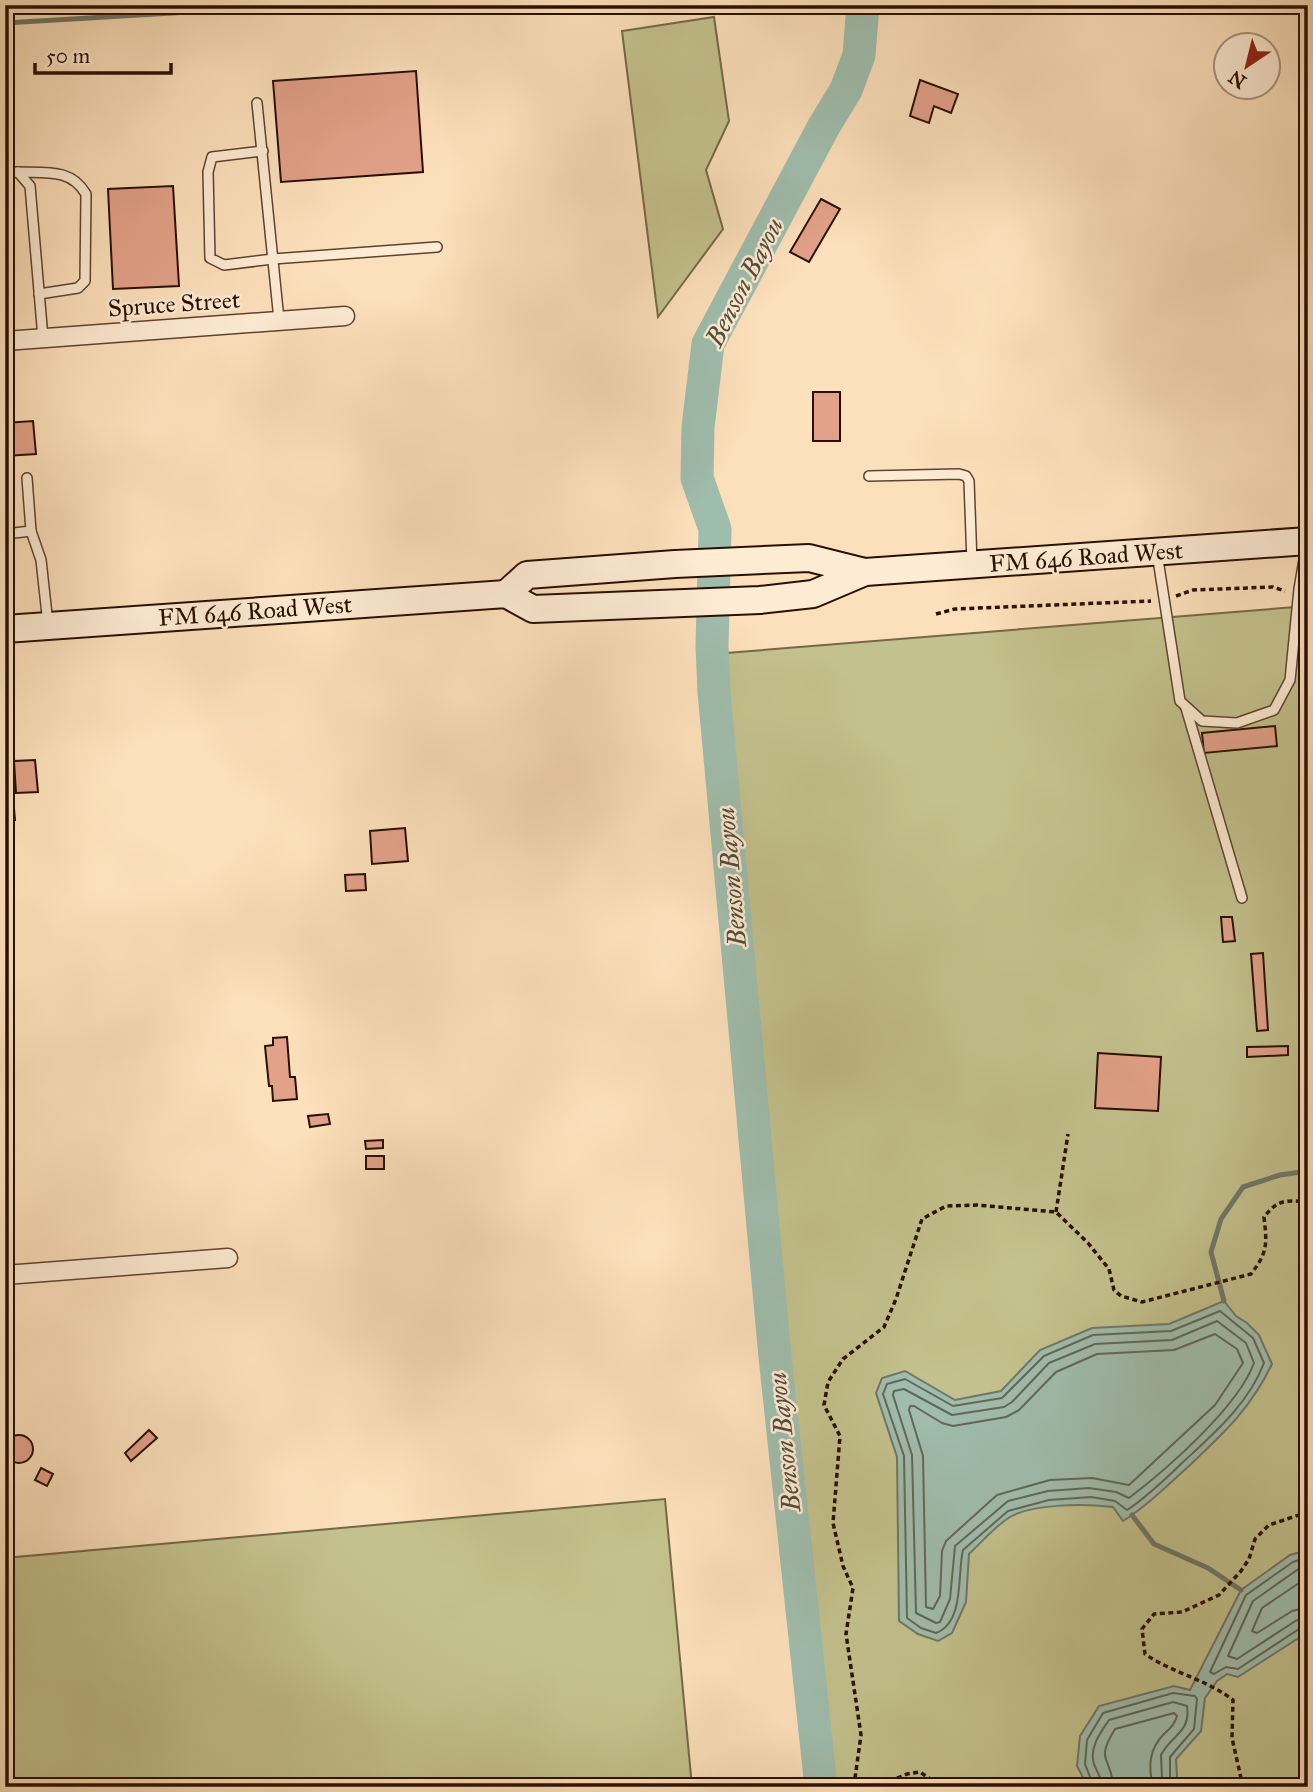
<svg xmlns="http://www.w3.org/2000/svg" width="1313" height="1792" font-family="'IM FELL Great Primer',serif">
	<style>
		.green { fill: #c3c18d; stroke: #766846; stroke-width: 2 }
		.water { fill: #9fbdad; stroke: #707768; stroke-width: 2 }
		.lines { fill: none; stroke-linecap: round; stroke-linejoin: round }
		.shore { stroke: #646656; stroke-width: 2 }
		.stream { stroke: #707768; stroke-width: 5 }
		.river { stroke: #9fbdad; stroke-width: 33 }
		.building { fill: #e2a189; stroke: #290f00; stroke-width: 2 }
		.service-casing { stroke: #5e432f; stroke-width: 12 }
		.minor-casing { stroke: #5e432f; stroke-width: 21 }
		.secondary-casing { stroke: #290f00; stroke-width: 30 }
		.path { stroke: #290f00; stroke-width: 3.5; stroke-dasharray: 5 3.5; stroke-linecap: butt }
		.service { stroke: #fdebd3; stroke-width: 9 }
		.minor { stroke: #fdebd3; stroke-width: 18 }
		.secondary { stroke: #fdebd3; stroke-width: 26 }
		.labels { text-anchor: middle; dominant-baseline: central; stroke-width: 5; stroke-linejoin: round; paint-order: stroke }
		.street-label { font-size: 24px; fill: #290f00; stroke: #fdebd3 }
		.water-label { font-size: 26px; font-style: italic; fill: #524c3d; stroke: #fdebd3 }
	</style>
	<rect width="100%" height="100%" fill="#fce0bb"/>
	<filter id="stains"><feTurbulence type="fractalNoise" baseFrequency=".00286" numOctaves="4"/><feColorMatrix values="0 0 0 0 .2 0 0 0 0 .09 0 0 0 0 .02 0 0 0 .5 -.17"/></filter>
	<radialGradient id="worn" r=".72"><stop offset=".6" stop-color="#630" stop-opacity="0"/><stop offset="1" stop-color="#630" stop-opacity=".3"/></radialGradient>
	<!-- green -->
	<g class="green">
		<polygon points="714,17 729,121 706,170 723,229 658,317 622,31"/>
		<polygon points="1308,606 1308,1787 819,1787 714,654"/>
		<polygon points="665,1499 692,1787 5,1787 5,1558"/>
	</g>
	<!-- water -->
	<g class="water">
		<path d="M 1224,1301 L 1236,1316 L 1247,1323 L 1259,1335 L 1272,1364 C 1251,1408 1225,1432 1190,1465 C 1168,1485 1148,1505 1123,1521 L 1113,1507 C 1086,1504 1034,1503 1010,1517 C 995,1526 982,1542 969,1554 L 966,1602 L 952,1633 L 938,1641 L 918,1634 L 899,1621 L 897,1457 L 876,1393 L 882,1378 L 905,1371 L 955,1400 L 1001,1391 L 1040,1350 L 1092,1328 L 1169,1324 Z"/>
		<polygon points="1308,1550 1308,1632 1238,1677 1227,1674 1217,1681 1205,1698 1201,1731 1176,1759 1177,1777 1182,1787 1088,1787 1077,1766 1080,1736 1099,1706 1174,1686 1190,1690 1241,1590 1290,1555"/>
	</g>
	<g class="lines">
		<!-- shore -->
		<g class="shore">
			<path d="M 1220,1311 L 1253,1338 L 1264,1363 C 1248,1405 1213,1434 1181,1464 C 1164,1480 1147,1497 1127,1510 L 1115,1501 L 1091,1497 L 1049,1500 L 1008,1511 L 963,1550 C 957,1574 965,1622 936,1633 L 921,1628 L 907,1618 L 904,1456 L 883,1394 L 887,1384 L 905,1379 L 953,1406 L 1002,1398 L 1044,1356 L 1093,1335 L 1171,1331 Z"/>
			<path d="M 1217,1321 L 1246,1343 L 1254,1363 C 1238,1407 1167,1469 1129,1498 L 1116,1492 L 1089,1488 L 1048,1491 L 1008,1501 L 955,1546 L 950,1599 L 940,1622 L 936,1623 L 916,1613 L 912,1455 L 893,1395 L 894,1391 L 904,1389 L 952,1415 L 1004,1407 L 1012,1402 L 1049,1363 L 1095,1344 L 1172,1340 Z"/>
			<polygon points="1215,1334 1237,1349 1243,1363 1215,1405 1129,1485 1092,1478 1050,1480 997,1495 946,1541 942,1551 940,1596 933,1609 926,1607 923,1456 909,1410 910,1406 914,1406 942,1423 953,1426 1006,1417 1019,1410 1056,1372 1097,1354 1174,1350"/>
			<polyline points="1308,1557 1293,1562 1246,1595 1210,1672 1214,1674 1226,1667 1238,1669 1302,1627 1308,1626"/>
			<polyline points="1308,1566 1297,1570 1253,1601 1228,1656 1237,1659 1297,1620 1308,1617"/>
			<polyline points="1308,1577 1262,1608 1252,1631 1257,1633 1292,1611 1308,1607"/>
			<polyline points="1094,1787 1085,1764 1087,1740 1103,1713 1173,1693 1195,1696 1197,1699 1194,1729 1170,1757 1170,1778 1174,1787"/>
			<path d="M 1103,1787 C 1102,1778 1097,1773 1094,1764 C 1089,1748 1100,1733 1109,1720 L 1173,1702 L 1187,1706 C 1191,1733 1171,1735 1161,1755 L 1162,1779 L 1165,1787"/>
			<path d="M 1113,1787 C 1112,1756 1094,1763 1115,1729 L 1174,1713 L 1177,1716 C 1175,1724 1170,1729 1164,1734 C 1149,1749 1148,1766 1153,1787"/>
		</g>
		<!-- stream -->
		<g class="stream">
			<polyline points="5,23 304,5"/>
			<polyline points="1224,1301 1211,1252 1221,1219 1243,1187 1280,1175 1308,1171"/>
			<polyline points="1132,1515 1154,1544 1208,1568 1241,1590"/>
		</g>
		<!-- river -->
		<polyline class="river" points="821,1787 775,1357 714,692 712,646 715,529 697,478 698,427 708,344 824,126 846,90 859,55 863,5"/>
	</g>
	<!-- building -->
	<g class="building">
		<polygon points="416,71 423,172 281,182 273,81"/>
		<polygon points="920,80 958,94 951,113 934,106 929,123 910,116"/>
		<polygon points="173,186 179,286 113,289 108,189"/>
		<polygon points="821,199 840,209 809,262 790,252"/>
		<rect x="813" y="392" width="27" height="49"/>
		<polygon points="33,421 36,454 5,456 5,423"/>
		<polygon points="1275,726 1277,746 1204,753 1202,733"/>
		<polygon points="35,760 38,792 16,793 14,761"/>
		<polygon points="5,797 13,797 15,820 5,821"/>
		<polygon points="405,828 408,861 372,864 370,831"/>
		<polygon points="365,874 366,890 346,891 345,875"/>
		<polygon points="1221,917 1232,917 1235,941 1223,942"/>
		<polygon points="1263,953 1268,1030 1257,1031 1251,954"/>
		<polygon points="287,1037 290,1077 295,1077 297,1099 273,1101 272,1086 269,1086 265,1046 273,1045 273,1038"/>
		<polygon points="1288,1046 1288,1055 1247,1057 1247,1047"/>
		<polygon points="1098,1053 1161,1057 1158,1111 1095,1108"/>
		<polygon points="328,1114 330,1124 310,1127 308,1116"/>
		<polygon points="383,1140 383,1148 366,1149 365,1141"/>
		<rect x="366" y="1156" width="18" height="13"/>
		<polygon points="149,1430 157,1438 131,1461 125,1453"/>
		<circle cx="19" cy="1449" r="14"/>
		<polygon points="41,1468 53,1474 47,1486 35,1480"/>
	</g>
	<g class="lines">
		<defs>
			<g id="service">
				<polyline points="257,103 279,320"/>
				<polyline points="263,151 212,157 208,172 210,258 224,265 273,259 437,247"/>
				<path d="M 18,172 C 45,173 71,168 86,194 L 85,281 L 78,288 L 39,294"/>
				<polyline points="5,173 18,172 30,186 43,338"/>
				<polyline points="869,476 959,474 966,476 969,481 972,563"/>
				<polyline points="27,478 31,531 41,560 48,624"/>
				<polyline points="5,534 31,531"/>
				<polyline points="1157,553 1180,701 1202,721 1237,723 1274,710 1290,680 1299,589 1307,542"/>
				<polyline points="1186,708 1242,898"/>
			</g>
			<g id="minor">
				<polyline points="5,341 345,316"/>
				<polyline points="5,1275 228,1258"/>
			</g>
			<g id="secondary">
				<polyline points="506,594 527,575 675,564 809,558 865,572 1308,541"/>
				<polyline points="5,629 506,594 533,609 760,600 813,594 865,572"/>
			</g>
		</defs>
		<!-- service casing -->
		<use href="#service" class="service-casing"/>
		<!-- minor casing -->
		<use href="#minor" class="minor-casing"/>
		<!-- secondary casing -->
		<use href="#secondary" class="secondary-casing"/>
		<!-- path -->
		<g class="path">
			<polyline points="1176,596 1193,590 1273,587 1285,591"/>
			<polyline points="936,614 955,609 1151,601"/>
			<polyline points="1056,1212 1068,1134"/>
			<path d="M 937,1787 L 936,1783 L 920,1772 L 907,1774 L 881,1785 L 862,1785 L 855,1778 L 861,1735 L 846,1634 L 853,1588 L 843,1566 L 833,1523 L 840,1436 L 824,1405 L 828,1382 L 843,1359 L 884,1327 L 896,1299 L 922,1219 L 946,1206 L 977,1205 L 1056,1212 L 1088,1243 L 1109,1269 L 1114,1290 L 1121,1296 L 1142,1302 L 1251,1274 C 1268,1252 1267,1244 1264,1217 C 1278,1199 1286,1200 1308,1202"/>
			<path d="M 1243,1787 L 1232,1738 L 1233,1700 C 1206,1679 1172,1673 1145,1654 L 1142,1629 L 1154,1614 L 1182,1612 L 1219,1595 L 1241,1571 L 1249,1559 L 1255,1539 L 1269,1525 L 1308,1512"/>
		</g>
		<!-- service -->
		<use href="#service" class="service"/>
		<!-- minor -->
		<use href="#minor" class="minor"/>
		<!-- secondary -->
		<use href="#secondary" class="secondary"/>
	</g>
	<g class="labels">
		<!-- street labels -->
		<g class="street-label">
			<text transform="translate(174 304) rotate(-4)">Spruce Street</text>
			<text transform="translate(1086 557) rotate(-4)">FM 646 Road West</text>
			<text transform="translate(255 611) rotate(-4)">FM 646 Road West</text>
		</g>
		<!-- water labels -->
		<g class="water-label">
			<text transform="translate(744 282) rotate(-63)">Benson Bayou</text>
			<text transform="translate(731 877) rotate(-95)">Benson Bayou</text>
			<text transform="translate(784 1442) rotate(-96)">Benson Bayou</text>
		</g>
	</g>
	<!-- margin -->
	<rect width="1313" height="1792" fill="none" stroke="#fce0bb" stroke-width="28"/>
	<rect x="7" y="7" width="1299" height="1778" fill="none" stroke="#290f00" stroke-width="3.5"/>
	<rect x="14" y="14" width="1285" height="1764" fill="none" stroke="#290f00" stroke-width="2"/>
	<!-- north arrow -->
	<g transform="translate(1247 66) rotate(215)"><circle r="33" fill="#fdebd3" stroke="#a8937f" stroke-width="2"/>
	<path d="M0-5L12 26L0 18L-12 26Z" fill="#8f2418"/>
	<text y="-10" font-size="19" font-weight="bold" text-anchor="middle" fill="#290f00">N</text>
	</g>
	<!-- scale -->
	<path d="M35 63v10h136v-10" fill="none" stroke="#290f00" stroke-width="3.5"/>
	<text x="46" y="63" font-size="21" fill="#290f00" stroke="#fdebd3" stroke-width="5" paint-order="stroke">50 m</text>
	<rect width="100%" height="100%" filter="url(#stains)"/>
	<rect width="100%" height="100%" fill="url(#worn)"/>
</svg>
